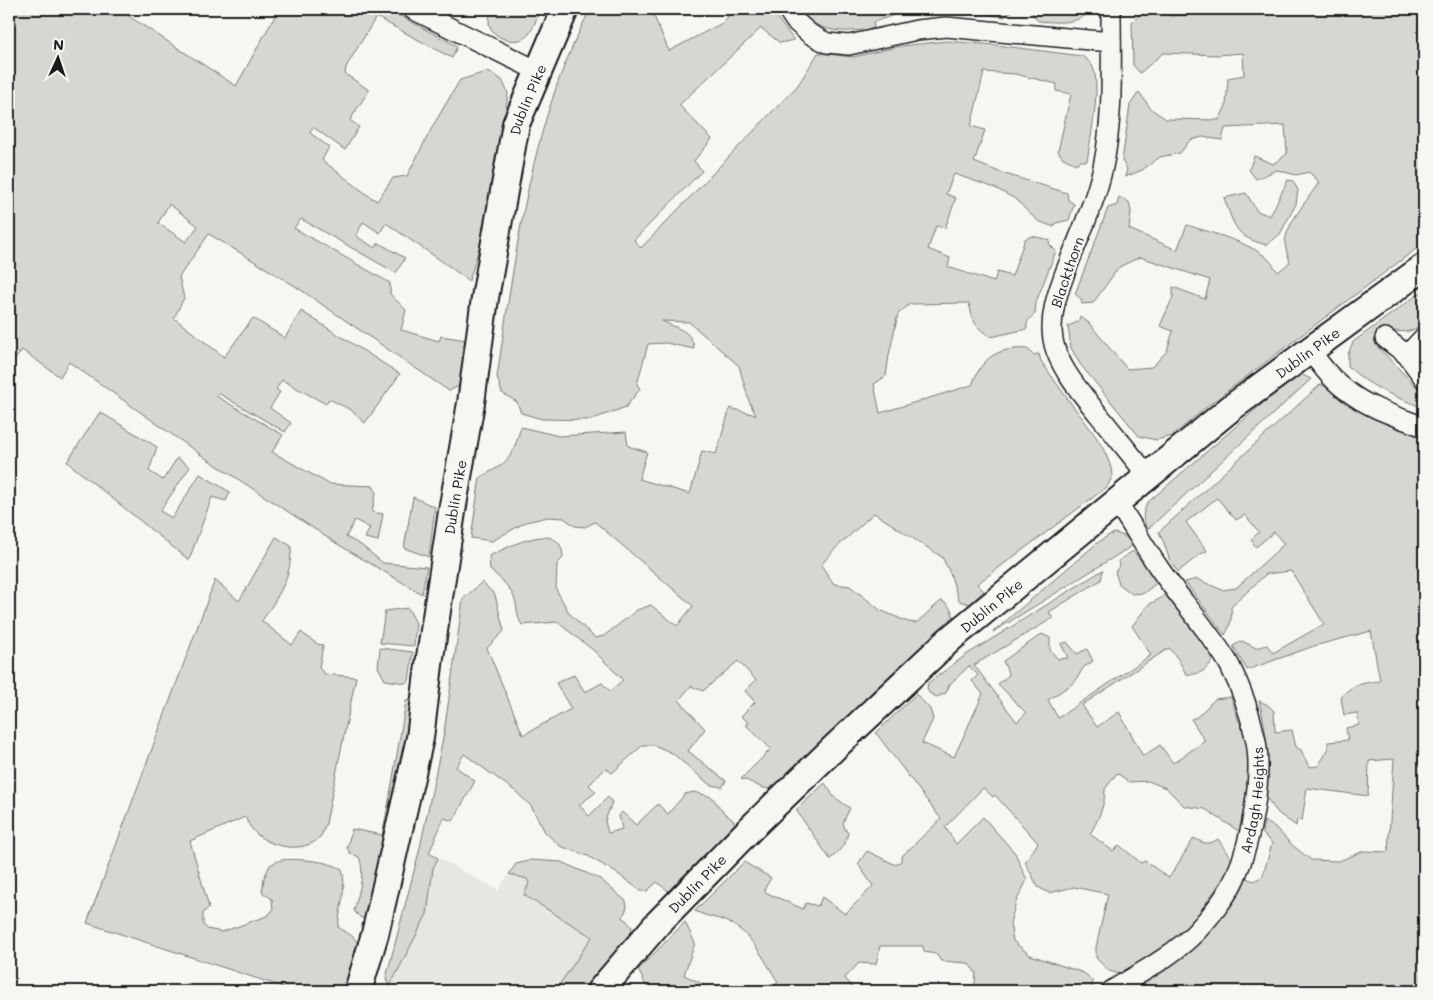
<svg xmlns="http://www.w3.org/2000/svg" width="1433" height="1000" font-family="Mali,sans-serif">
	<style>
		.built { fill: #e6e6e2 }
		.green { fill: #d6d6d2; stroke: #797977; fill-rule: evenodd }
		.lines { fill: none; stroke-linecap: round; stroke-linejoin: round }
		.street-casing { stroke: #1c1c1c; stroke-width: 22 }
		.secondary-casing { stroke: #1c1c1c; stroke-width: 30 }
		.street { stroke: #f6f6f2; stroke-width: 19 }
		.secondary { stroke: #f6f6f2; stroke-width: 26 }
		.labels { text-anchor: middle; dominant-baseline: central; stroke-width: 4.5; stroke-linejoin: round; paint-order: stroke }
		.street-label { font-size: 14px; fill: #1c1c1c; stroke: #f6f6f2 }
	</style>
	<rect width="100%" height="100%" fill="#f6f6f2"/>
	<filter id="ink" filterUnits="userSpaceOnUse"><feTurbulence type="fractalNoise" baseFrequency=".02" numOctaves="2"/><feDisplacementMap in="SourceGraphic" scale="10" xChannelSelector="R" yChannelSelector="G"/><feConvolveMatrix kernelMatrix="1 2 1 2 8 2 1 2 1" color-interpolation-filters="sRGB"/></filter>
	<g filter="url(#ink)">
		<!-- built -->
		<polygon class="built" points="420,848 498,890 516,864 617,925 567,991 387,991 388,987 386,978"/>
		<!-- green -->
		<g class="green">
			<path d="M 9,9 L 126,9 L 124,13 L 236,86 L 279,9 L 387,9 L 457,46 L 452,58 L 376,17 L 346,67 L 345,74 L 369,90 L 350,120 L 359,127 L 345,150 L 313,127 L 310,133 L 329,147 L 322,160 L 369,196 L 377,201 L 393,178 L 407,176 L 434,124 L 460,80 L 486,72 L 493,74 L 502,80 L 508,93 L 500,158 L 484,232 L 469,281 C 442,260 414,243 386,223 L 380,233 L 363,222 L 356,236 L 375,248 L 379,243 L 405,258 L 396,273 L 301,219 L 294,228 L 390,283 L 390,294 L 406,310 L 401,330 L 439,341 L 441,336 L 466,340 L 459,386 L 449,391 L 295,286 L 209,234 L 179,277 L 184,298 L 174,318 L 224,357 L 253,318 L 285,338 L 301,311 L 400,374 L 365,423 L 351,410 L 329,399 L 326,404 L 282,380 L 276,389 L 280,392 L 270,408 L 291,423 L 285,432 L 218,393 L 216,396 L 283,435 L 272,452 L 329,484 L 373,486 L 376,492 L 372,512 L 383,514 L 378,541 L 365,538 L 370,528 L 355,520 L 346,537 L 361,545 L 383,563 L 427,567 L 422,594 L 339,545 L 204,457 L 69,362 L 60,377 L 22,350 L 9,368 ZM 169,204 L 198,226 L 186,242 L 158,223 Z"/>
			<path d="M 494,9 L 540,9 C 537,16 534,28 529,34 C 515,51 475,32 494,9 Z"/>
			<path d="M 590,9 L 646,9 L 653,14 L 669,51 L 724,22 L 733,9 L 770,9 L 794,40 L 780,43 L 761,28 L 679,105 L 712,139 L 694,161 L 702,171 L 634,240 L 641,248 L 798,85 L 818,53 L 853,57 L 901,46 L 946,41 L 996,45 L 1082,56 C 1085,58 1089,61 1091,64 C 1103,79 1090,141 1087,161 L 1080,161 L 1076,164 L 1063,158 L 1058,151 L 1071,94 L 1056,91 L 1057,84 L 1015,74 L 984,72 L 971,126 L 985,130 L 974,162 L 1002,173 L 1067,193 L 1068,200 L 1074,204 L 1069,220 L 1056,223 L 1054,227 L 1038,221 L 1028,212 L 1017,200 L 995,188 L 954,174 L 946,194 L 956,198 L 945,228 L 936,226 L 928,249 L 950,258 L 948,267 L 994,282 L 997,272 L 1012,276 L 1025,239 L 1032,236 L 1050,240 L 1049,244 L 1056,251 L 1036,302 L 1035,314 C 1029,319 1026,321 1027,329 L 991,337 C 974,326 973,322 969,303 L 910,304 L 898,314 L 889,355 L 886,376 L 874,384 L 880,413 L 972,385 C 982,357 998,347 1028,349 L 1033,355 L 1039,354 L 1041,361 C 1051,375 1060,389 1070,402 C 1089,428 1105,443 1113,475 L 1107,487 L 977,584 L 984,591 L 970,604 L 959,601 L 950,573 L 942,557 L 874,513 L 835,549 L 821,565 L 834,584 L 850,586 L 880,610 L 908,622 L 916,623 L 941,601 C 950,604 952,611 954,619 L 886,679 L 781,781 L 769,789 C 758,788 752,781 741,779 L 771,749 L 746,725 L 749,723 L 741,716 L 755,702 L 745,691 L 756,680 L 738,661 L 703,691 L 691,686 L 679,700 L 705,729 L 688,751 L 726,781 L 722,787 L 710,785 L 672,753 L 654,745 L 643,745 L 612,773 L 606,768 L 589,785 L 596,792 L 579,805 L 589,816 L 608,797 L 612,802 L 605,821 L 608,833 L 622,829 L 619,816 L 622,812 L 636,825 L 658,804 L 668,814 L 685,794 L 694,792 L 712,797 L 722,811 L 734,821 L 735,825 L 668,891 L 657,882 L 647,891 L 641,891 L 618,874 L 588,856 L 560,846 L 545,832 L 531,806 L 515,791 L 464,754 L 456,767 L 475,781 L 453,821 L 444,818 L 429,853 L 438,858 L 433,868 L 427,914 L 389,988 L 386,978 L 420,848 L 444,733 L 463,599 L 482,582 L 495,595 L 504,631 L 487,648 L 523,735 L 571,709 L 556,683 L 574,675 L 585,692 L 602,683 L 610,691 L 623,680 L 593,650 L 557,622 L 522,625 C 516,616 518,607 514,597 C 509,586 499,577 490,570 L 489,556 C 509,547 562,517 563,558 L 557,564 L 556,589 L 569,613 L 595,638 L 604,636 L 637,610 L 651,605 L 677,626 L 693,606 L 595,522 L 585,527 L 575,526 L 564,518 L 548,517 L 526,522 L 492,541 L 471,538 L 480,477 C 509,463 512,458 521,427 L 559,436 L 626,432 L 628,446 L 647,452 L 639,479 L 690,494 L 702,451 L 716,454 L 730,408 L 756,415 L 749,401 L 739,366 L 689,322 L 662,321 C 675,328 693,330 694,349 L 666,343 L 648,344 L 637,384 L 640,389 L 626,407 L 590,420 L 542,419 L 521,413 L 517,402 L 502,393 L 497,377 C 511,284 523,186 553,97 C 562,68 577,36 590,9 Z"/>
			<path d="M 801,9 L 904,9 L 904,12 L 873,22 L 874,28 C 849,33 815,35 801,9 Z"/>
			<polygon points="962,9 1015,9 1004,17 962,11"/>
			<path d="M 1029,9 L 1091,9 C 1080,26 1056,22 1038,21 Z"/>
			<path d="M 1141,9 L 1149,9 L 1171,16 L 1253,11 L 1253,9 L 1424,9 L 1424,243 L 1210,404 L 1172,436 L 1156,440 L 1139,436 L 1080,364 L 1071,348 L 1068,326 L 1078,322 L 1080,317 L 1088,322 L 1127,369 L 1152,367 L 1167,351 L 1173,331 L 1160,326 L 1173,297 L 1173,287 L 1205,299 L 1210,280 L 1140,257 L 1119,267 L 1093,303 L 1082,304 L 1081,299 L 1075,294 L 1108,208 L 1117,205 L 1119,197 L 1129,202 L 1131,212 L 1129,229 L 1177,250 L 1187,225 C 1211,233 1250,242 1268,259 C 1272,263 1275,268 1278,272 L 1290,262 C 1288,255 1285,248 1285,242 C 1287,222 1309,199 1319,182 L 1309,172 L 1296,175 L 1277,170 L 1256,179 L 1249,170 L 1254,156 L 1273,164 L 1287,154 L 1285,125 L 1225,128 L 1222,140 L 1203,137 L 1190,140 L 1180,153 L 1160,157 L 1142,170 L 1125,177 L 1127,169 L 1122,161 L 1130,105 L 1139,92 L 1151,109 L 1166,119 L 1219,120 L 1226,106 L 1228,78 L 1244,75 L 1243,53 L 1218,55 L 1163,53 L 1140,73 L 1133,65 L 1132,22 L 1140,14 Z"/>
			<path d="M 1288,180 L 1293,181 L 1298,190 L 1296,204 L 1280,234 L 1267,245 C 1235,237 1235,227 1224,198 L 1246,193 L 1257,211 L 1270,216 Z"/>
			<path d="M 1424,290 L 1424,322 C 1411,334 1403,333 1386,329 L 1375,344 L 1424,395 L 1424,408 C 1397,398 1369,387 1348,366 L 1348,354 L 1353,342 Z"/>
			<path d="M 1298,373 L 1311,379 L 1148,529 C 1141,521 1143,512 1147,503 Z"/>
			<path d="M 1321,384 C 1353,406 1388,423 1424,438 L 1424,991 L 1132,991 C 1168,969 1234,919 1246,878 L 1254,881 L 1263,876 L 1272,843 L 1262,833 L 1264,821 L 1275,827 L 1292,845 L 1311,860 L 1339,861 L 1364,851 L 1388,852 L 1394,759 L 1369,761 L 1368,796 L 1307,788 L 1302,820 L 1297,819 L 1296,826 L 1278,813 L 1265,796 C 1269,764 1268,732 1259,701 L 1268,705 L 1274,711 L 1275,732 L 1292,730 L 1296,747 L 1301,750 L 1309,767 L 1318,766 L 1328,750 L 1328,742 L 1348,740 L 1346,728 L 1359,725 L 1357,713 L 1344,715 L 1341,698 C 1350,684 1364,683 1380,681 L 1371,631 L 1314,646 L 1247,670 L 1233,646 L 1242,641 L 1256,648 L 1267,645 L 1273,653 L 1324,624 L 1291,571 L 1266,574 L 1231,607 C 1232,618 1231,625 1225,635 L 1185,582 L 1197,579 L 1222,590 L 1236,588 L 1284,544 L 1274,532 L 1256,547 L 1251,540 L 1259,532 L 1245,515 L 1236,520 L 1217,498 L 1186,522 L 1207,551 L 1199,555 L 1178,572 L 1170,561 L 1164,543 L 1159,532 Z"/>
			<polygon points="100,412 157,447 149,471 163,480 177,458 190,467 160,511 172,518 200,474 230,492 226,501 212,497 189,560 67,462"/>
			<polygon points="413,497 435,507 429,557 404,548"/>
			<polygon points="1115,533 1124,536 1135,544 993,632 1096,544 1109,535"/>
			<path d="M 276,537 L 291,546 C 292,578 278,596 262,621 L 292,645 L 301,632 L 317,644 L 323,645 L 319,668 L 325,674 L 356,677 L 326,823 C 324,827 323,834 320,837 C 304,855 266,847 253,830 C 250,827 247,821 245,817 L 190,841 L 209,907 L 203,913 L 203,924 L 207,929 L 222,932 L 267,916 L 273,910 L 272,899 L 262,892 L 264,878 L 270,865 C 273,863 278,861 281,860 C 297,858 329,861 342,869 C 347,888 340,907 338,927 C 347,933 358,937 359,949 L 346,991 L 282,991 L 283,987 L 87,923 L 215,580 L 239,601 Z"/>
			<polygon points="1133,551 1158,582 1144,593 1132,594 1119,584 1115,572 1120,565 1118,561"/>
			<path d="M 1103,570 L 1101,580 L 1049,612 L 1053,618 L 974,665 L 1017,722 L 1026,713 L 998,684 L 1009,675 L 1003,661 L 1042,634 L 1050,638 L 1050,650 L 1058,659 L 1068,658 L 1061,644 L 1067,642 L 1077,654 L 1087,649 L 1093,661 L 1083,668 L 1075,682 L 1048,700 L 1058,718 L 1151,655 L 1132,626 L 1148,605 L 1161,598 L 1166,592 L 1215,653 C 1211,668 1201,676 1186,674 L 1178,659 L 1169,648 L 1082,705 L 1097,727 L 1119,712 L 1143,756 L 1160,745 L 1173,763 L 1205,741 L 1191,719 L 1197,717 L 1215,699 L 1231,697 L 1239,722 L 1245,725 C 1252,762 1246,795 1240,832 L 1205,809 L 1184,806 L 1166,788 L 1148,781 L 1129,782 L 1117,773 L 1105,789 C 1105,806 1098,820 1090,834 L 1113,851 L 1119,845 L 1141,863 L 1145,861 L 1169,878 L 1194,838 C 1203,843 1208,846 1218,839 L 1232,860 L 1229,870 L 1190,926 L 1174,940 L 1123,975 L 1109,971 L 1096,958 L 1096,947 L 1108,894 L 1074,887 L 1049,893 L 1038,887 L 1025,862 L 1038,843 L 995,795 L 993,797 L 983,788 L 945,827 L 956,844 L 983,817 L 1015,853 L 1027,880 L 1016,902 L 1010,923 L 1013,941 L 1030,955 L 1084,973 L 1092,980 L 1093,991 L 974,991 L 976,973 L 968,963 L 941,961 L 936,954 L 924,952 L 923,946 L 880,946 L 876,964 L 859,963 L 845,978 L 855,991 L 769,991 L 778,982 C 764,960 751,931 725,921 C 715,917 704,916 695,911 L 744,862 L 771,878 L 765,888 L 765,892 L 803,909 L 806,903 L 818,906 L 822,897 L 845,914 L 873,886 L 858,864 L 867,851 L 896,865 L 901,861 L 901,857 L 941,819 L 876,733 L 916,694 L 930,709 L 933,719 L 922,743 L 954,757 L 983,694 L 972,681 L 978,675 L 969,666 L 950,684 L 946,693 L 937,697 L 929,693 L 927,688 L 928,683 L 966,655 Z"/>
			<polygon points="408,608 416,623 414,646 380,643 385,611"/>
			<polygon points="380,648 413,652 409,681 405,683 385,680 378,667"/>
			<path d="M 411,700 L 396,802 L 367,912 L 365,918 L 361,918 L 354,911 C 358,894 366,874 359,857 L 350,853 L 347,848 L 352,829 L 382,835 L 389,801 L 406,701 Z"/>
			<path d="M 825,783 L 834,797 L 850,808 L 843,823 L 845,829 L 848,833 C 846,843 839,853 830,859 L 796,810 Z"/>
			<polygon points="532,860 561,862 600,879 626,901 627,907 623,917 632,927 631,933 582,991 555,991 592,937 524,895 529,883 527,879 509,874 516,864"/>
			<polygon points="685,922 695,943 684,975 717,991 649,991 638,970"/>
		</g>
		<g class="lines">
			<defs>
				<g id="street">
					<polyline points="412,9 538,71"/>
					<polyline points="787,9 795,21 810,34 827,43 849,45 917,30 946,27 1111,42"/>
					<path d="M 1111,9 C 1111,61 1114,116 1103,167 C 1096,199 1082,230 1070,260 C 1059,288 1045,321 1056,351 C 1065,375 1082,394 1098,414 C 1115,435 1131,455 1148,476"/>
					<polyline points="1385,338 1407,355 1424,378"/>
					<path d="M 1309,349 C 1320,364 1331,379 1346,390 C 1368,408 1398,417 1424,427"/>
					<polyline points="1407,355 1424,337"/>
					<path id="s1" d="M 1111,991 C 1140,973 1171,957 1195,933 C 1210,917 1226,898 1235,878 C 1251,842 1264,775 1255,737 C 1250,713 1241,688 1230,666 C 1224,654 1215,643 1207,632 C 1191,610 1174,590 1159,568 C 1144,546 1131,523 1116,501"/>
				</g>
				<g id="secondary">
					<path id="s2" d="M 358,991 L 375,934 L 420,738 L 430,657 L 453,505 L 471,403 L 485,298 L 516,124 L 565,9"/>
					<path id="s3" d="M 600,991 L 658,923 L 751,828 L 835,747 L 950,639 L 1231,408 L 1424,267"/>
				</g>
			</defs>
			<!-- street casing -->
			<use href="#street" class="street-casing"/>
			<!-- secondary casing -->
			<use href="#secondary" class="secondary-casing"/>
			<!-- street -->
			<use href="#street" class="street"/>
			<!-- secondary -->
			<use href="#secondary" class="secondary"/>
		</g>
	</g>
	<g class="labels">
		<!-- street labels -->
		<g class="street-label">
			<text stroke="none"><textPath href="#s2" startOffset="909">Dublin Pike</textPath></text>
			<text transform="translate(1067 272) rotate(-71)">Blackthorn</text>
			<text stroke="none"><textPath href="#s3" startOffset="955">Dublin Pike</textPath></text>
			<text stroke="none"><textPath href="#s2" startOffset="504">Dublin Pike</textPath></text>
			<text stroke="none"><textPath href="#s3" startOffset="550">Dublin Pike</textPath></text>
			<text stroke="none"><textPath href="#s1" startOffset="251">Ardagh Heights</textPath></text>
			<text stroke="none"><textPath href="#s3" startOffset="145">Dublin Pike</textPath></text>
		</g>
	</g>
	<!-- margin -->
	<rect width="1433" height="1000" fill="none" stroke="#f6f6f2" stroke-width="30"/>
	<rect x="15" y="15" width="1403" height="970" fill="none" stroke="#1c1c1c" stroke-width="2" filter="url(#ink)"/>
	<!-- north arrow -->
	<g transform="translate(58 58) rotate(3)" stroke="#f6f6f2" stroke-width="4" paint-order="stroke">
	<path d="M0-4L9 19L0 12L-9 19Z" fill="#1c1c1c"/>
	<text y="-8" font-size="14" font-weight="bold" text-anchor="middle" fill="#1c1c1c">N</text>
	</g>
</svg>
